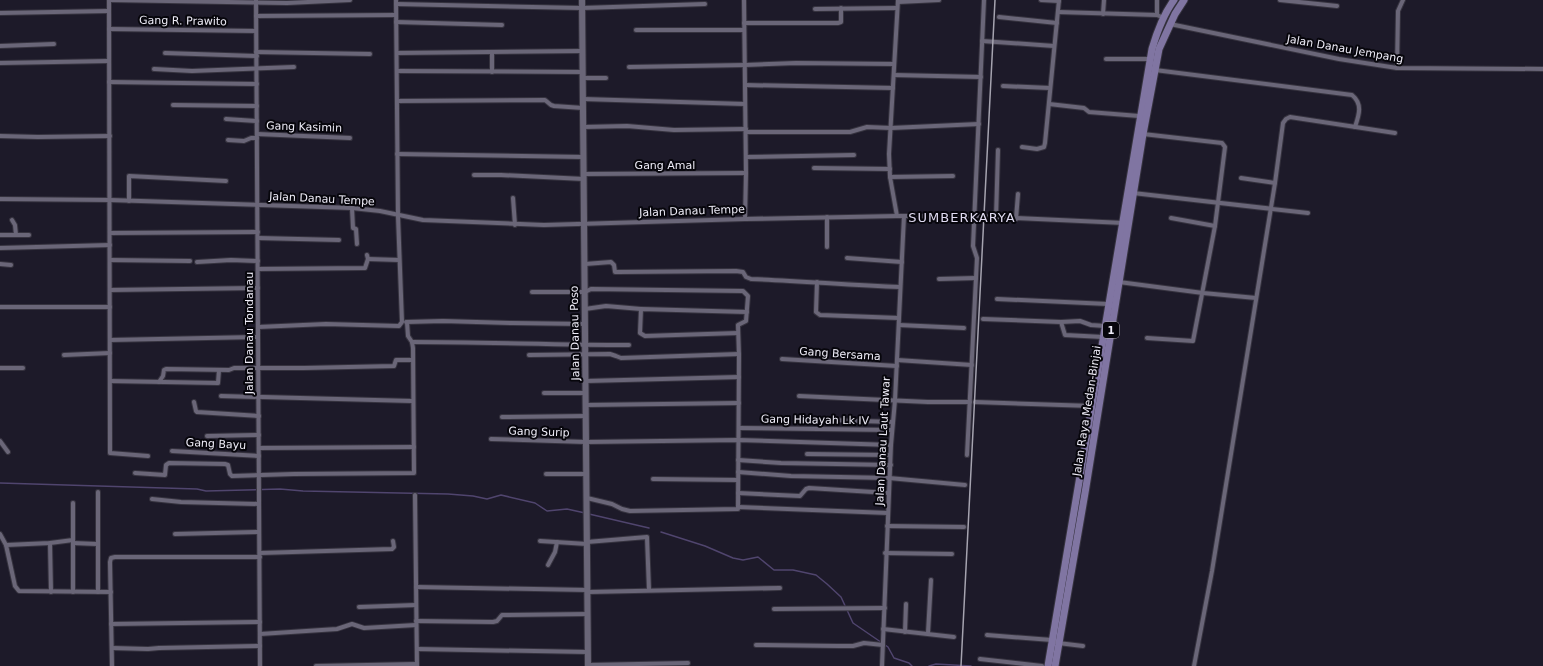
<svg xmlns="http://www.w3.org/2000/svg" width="1543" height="666" font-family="'DejaVu Sans',sans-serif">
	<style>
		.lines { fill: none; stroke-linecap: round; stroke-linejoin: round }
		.stream { stroke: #50456e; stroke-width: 1.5 }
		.street-casing { stroke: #36333f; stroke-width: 6 }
		.secondary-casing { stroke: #36333f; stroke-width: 8 }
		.primary-casing { stroke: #36333f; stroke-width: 9 }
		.street { stroke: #6a6678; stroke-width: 4 }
		.secondary { stroke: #6a6678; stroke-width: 6 }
		.primary { stroke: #8075a2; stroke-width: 7 }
		.rail { stroke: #a6a4b0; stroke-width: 1.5 }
		.labels { text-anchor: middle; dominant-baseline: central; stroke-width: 4; stroke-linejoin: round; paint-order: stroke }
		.shield { fill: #07060c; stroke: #a9a7b0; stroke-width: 1 }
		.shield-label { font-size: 10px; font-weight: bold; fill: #eeecf7 }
		.street-label { font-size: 11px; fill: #eeecf7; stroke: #07060c }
		.quarter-label { font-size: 13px; letter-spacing: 1px; fill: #dfdaf0; stroke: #07060c }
	</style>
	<rect width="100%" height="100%" fill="#1d1a29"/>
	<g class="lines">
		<!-- stream -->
		<g class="stream">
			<polyline points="0,483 197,489 206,491 280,489 303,491 448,494 473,496 487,499 501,495 535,503 547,511 567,509 585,513"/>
			<polyline points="589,514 649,528"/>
			<polyline points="661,532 705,546 733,558 743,560 758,557 774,570 793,570 816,575 827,584 841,597 853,623 888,647 894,658 909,663 912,666"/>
			<polyline points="929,666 936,664 971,666"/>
		</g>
		<defs>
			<g id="street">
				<polyline points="109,0 110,453 148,456"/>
				<polyline points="109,0 287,3 350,0"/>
				<polyline points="256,0 260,666"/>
				<polyline points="744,0 746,173 745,219"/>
				<polyline points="1041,0 1059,1"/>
				<polyline points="1280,0 1337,6"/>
				<polyline points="898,2 939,0"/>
				<polyline points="396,4 582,8 705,4"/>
				<polyline points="815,9 897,8"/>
				<polyline points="1058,12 1157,15 1164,18"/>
				<polyline points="0,13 109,11"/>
				<polyline points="1103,14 1104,0"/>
				<polyline points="1157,15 1157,0"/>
				<polyline points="256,16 396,15"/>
				<polyline points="999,17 1057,23"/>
				<polyline points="396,22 502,25"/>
				<polyline points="744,23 838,23 841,22 841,8"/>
				<polyline points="1170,24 1339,59 1397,68 1543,69"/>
				<polyline points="109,29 256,31"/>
				<polyline points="636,30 744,30"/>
				<polyline points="982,41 1054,46"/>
				<polyline points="0,46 54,44"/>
				<polyline points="256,52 370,54"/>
				<polyline points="165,53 257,56"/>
				<polyline points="397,53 582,51"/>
				<polyline points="1106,59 1150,59"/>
				<polyline points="0,63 109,61"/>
				<polyline points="629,67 745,65 796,63 894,64"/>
				<polyline points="1397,68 1398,11 1403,0"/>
				<polyline points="154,69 192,71 294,67"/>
				<path d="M 1155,70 L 1352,95 C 1363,104 1359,115 1355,127"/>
				<polyline points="397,71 583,72"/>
				<polyline points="492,72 492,52"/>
				<polyline points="894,75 981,77"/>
				<polyline points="583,78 606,78"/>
				<polyline points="109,82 257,84"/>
				<polyline points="745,85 893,88"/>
				<polyline points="1003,86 1050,88"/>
				<polyline points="583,99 745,104"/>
				<polyline points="397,101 545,100 551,105 554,106 583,108"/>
				<polyline points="1049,104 1084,108 1089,112 1139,116"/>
				<polyline points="173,105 257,106"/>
				<polyline points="226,119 257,121"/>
				<polyline points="583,127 627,126 674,130 746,129"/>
				<polyline points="746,132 850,132 867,127 891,128 979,124"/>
				<polyline points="257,134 350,138"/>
				<polyline points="1143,134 1222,143 1225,147 1215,226 1193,341 1147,338"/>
				<polyline points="0,136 38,137 110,136"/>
				<polyline points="228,140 244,141 251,138 257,138"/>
				<polyline points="1022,147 1037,149 1044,147 1045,143 1059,0"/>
				<polyline points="397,154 583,157"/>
				<polyline points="746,157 854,155"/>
				<polyline points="814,168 890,169"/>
				<polyline points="584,174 746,173"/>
				<polyline points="474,175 501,175 584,179"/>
				<polyline points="890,177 953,176"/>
				<polyline points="1241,178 1275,183"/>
				<polyline points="1133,193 1308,213"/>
				<polyline points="513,198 515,225"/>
				<polyline points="0,199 110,200 352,208 380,211 423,220 544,225 745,219 897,216 975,216 1124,223"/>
				<polyline points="129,201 129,176 226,181"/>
				<polyline points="352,208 353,228 356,229 357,244"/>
				<polyline points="897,216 890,177 889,154 898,0"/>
				<polyline points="996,218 998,150"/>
				<polyline points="1171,218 1215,226"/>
				<polyline points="1016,219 1018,194"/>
				<polyline points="12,220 15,225 16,235"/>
				<polyline points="110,233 258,232"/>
				<polyline points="0,235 29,235"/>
				<polyline points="258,238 339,240"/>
				<polyline points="827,247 827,217"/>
				<polyline points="0,248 110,245"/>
				<polyline points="847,258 902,262"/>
				<polyline points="368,259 399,260"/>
				<polyline points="110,260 190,261"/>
				<polyline points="197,262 231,260 258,261"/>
				<polyline points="0,264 11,265"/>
				<path d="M 585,264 L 611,262 L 614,265 L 615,272 L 618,272 L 736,271 L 743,272 L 746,277 L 751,279 C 801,281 850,285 900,287"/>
				<polyline points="258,269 365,268 368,259 367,255"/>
				<polyline points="939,279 976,278"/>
				<polyline points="817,282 816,312 820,315 899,318"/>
				<polyline points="1119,282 1203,293 1256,298"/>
				<polyline points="110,290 258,288"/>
				<polyline points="532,292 585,292 591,289 743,291 748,296 746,321 738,325 739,356 738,509 630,511 622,509 612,504 587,498"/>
				<polyline points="997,299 1108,304"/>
				<polyline points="0,307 110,307"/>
				<polyline points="585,309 606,306 641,309"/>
				<polyline points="983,319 1061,322 1065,335 1103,337"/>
				<polyline points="406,322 443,321 512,323 585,324"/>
				<polyline points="1061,322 1080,321 1091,325 1105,326"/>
				<polyline points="899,325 964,328"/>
				<polyline points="258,327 326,324 399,326 402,322 398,216 396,0"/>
				<polyline points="738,333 645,336 640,333 641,309 747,312"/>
				<polyline points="110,340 258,337"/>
				<path d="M 412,342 C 484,342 557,345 629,345"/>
				<polyline points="64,355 110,353"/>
				<polyline points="529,355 610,354 616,356 621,358 739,354"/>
				<polyline points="782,359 897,366"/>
				<polyline points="897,360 972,365"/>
				<polyline points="0,368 23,368"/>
				<polyline points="110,381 218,383 219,370"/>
				<polyline points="586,381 739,377"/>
				<polyline points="159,382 163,376 164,370 166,369 229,370 234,368 304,368 394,366 396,360 412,360"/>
				<polyline points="544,393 586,393"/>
				<polyline points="221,396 412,401"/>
				<polyline points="799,396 928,402 970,402"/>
				<polyline points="194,402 196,411 197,412 259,416"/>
				<polyline points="975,402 1092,406"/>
				<polyline points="586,405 739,403"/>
				<polyline points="502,417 586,416"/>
				<polyline points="799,419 893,422"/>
				<polyline points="739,428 892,430"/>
				<polyline points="207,436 259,435"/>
				<polyline points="491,439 586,442 738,440 891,445"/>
				<polyline points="0,441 8,452"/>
				<polyline points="259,448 414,447"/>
				<polyline points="172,451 259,456"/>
				<polyline points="807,454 890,455"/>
				<polyline points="967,455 977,258 973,246 984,0"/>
				<polyline points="738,460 781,463 891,465"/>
				<polyline points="738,472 791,476 889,478 965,485"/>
				<polyline points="135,473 165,475 166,465 169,463 225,464 228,465 230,474 232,476 294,474 414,473 413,348 412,342 408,336 407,322"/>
				<polyline points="546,474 587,474"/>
				<polyline points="653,479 738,480"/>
				<polyline points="98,492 98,592"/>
				<polyline points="738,493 800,496 806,489 809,488 889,493"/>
				<polyline points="415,495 417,666"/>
				<polyline points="152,499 181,502 259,504"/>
				<polyline points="738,507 888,513"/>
				<polyline points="887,526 964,527"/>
				<polyline points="0,534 6,545 15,586 19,591 111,592"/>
				<polyline points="175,534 259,532"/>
				<polyline points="540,541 587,544"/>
				<polyline points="587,542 647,537 649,590"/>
				<polyline points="50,543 51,592"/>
				<polyline points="73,543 97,544"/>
				<polyline points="6,545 50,543 73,540"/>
				<polyline points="260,553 392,549 394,547 393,541"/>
				<polyline points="885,553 952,554"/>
				<polyline points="548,565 555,552 557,542"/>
				<polyline points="416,587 588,590"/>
				<polyline points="73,592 73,503"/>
				<polyline points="588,592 780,588"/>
				<polyline points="359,607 416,605"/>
				<polyline points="774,609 885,608"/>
				<polyline points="416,621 493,622 497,621 502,615 588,614"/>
				<polyline points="111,624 260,622"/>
				<polyline points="883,629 954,637"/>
				<polyline points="905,632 906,604"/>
				<polyline points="928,633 931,580"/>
				<polyline points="260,634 337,629 352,624 364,628 416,625"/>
				<polyline points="987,635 1052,640 1058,643 1083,646"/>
				<polyline points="756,645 838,646 853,646 864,643 883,645"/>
				<polyline points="112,648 148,649 159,648 260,646"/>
				<polyline points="417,649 588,652"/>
				<polyline points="980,659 1042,666"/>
				<polyline points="588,665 688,663"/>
				<polyline points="112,666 110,562 111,558 115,557 260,557"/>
				<polyline points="316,666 417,664"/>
				<polyline points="882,666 891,445 895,400 904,216"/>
				<polyline points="1194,666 1212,571 1275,183 1283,123 1286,119 1290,117 1395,133"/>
			</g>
			<polyline id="secondary" points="582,0 588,666"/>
			<g id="primary">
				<path d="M 1048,666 L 1152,49 C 1157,32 1163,15 1174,0"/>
				<polyline points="1055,666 1085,493 1143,134 1159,49 1175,14 1184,0"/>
			</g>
		</defs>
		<!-- street casing -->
		<use href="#street" class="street-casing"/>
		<!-- secondary casing -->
		<use href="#secondary" class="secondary-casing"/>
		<!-- primary casing -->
		<use href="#primary" class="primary-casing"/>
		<!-- street -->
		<use href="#street" class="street"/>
		<!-- secondary -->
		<use href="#secondary" class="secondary"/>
		<!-- primary -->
		<use href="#primary" class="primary"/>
		<!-- rail -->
		<polyline class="rail" points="961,666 995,0"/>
	</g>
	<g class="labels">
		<!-- shield labels -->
		<rect class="shield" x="1103" y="322" width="16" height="16" rx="3"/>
		<g class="shield-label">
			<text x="1111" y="330">1</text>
		</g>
		<!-- street labels -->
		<g class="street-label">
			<text transform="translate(183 21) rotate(1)">Gang R. Prawito</text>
			<text transform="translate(1345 49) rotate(10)">Jalan Danau Jempang</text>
			<text transform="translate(304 127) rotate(2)">Gang Kasimin</text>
			<text x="665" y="165">Gang Amal</text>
			<text transform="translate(322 199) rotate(3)">Jalan Danau Tempe</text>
			<text transform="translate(692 211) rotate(-2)">Jalan Danau Tempe</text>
			<text transform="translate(249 333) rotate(-90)">Jalan Danau Tondanau</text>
			<text transform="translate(575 333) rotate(-91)">Jalan Danau Poso</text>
			<text transform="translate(840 354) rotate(4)">Gang Bersama</text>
			<text transform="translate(1087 411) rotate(-81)">Jalan Raya Medan-Binjai</text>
			<text transform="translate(815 420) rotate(1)">Gang Hidayah Lk IV</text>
			<text transform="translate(539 432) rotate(2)">Gang Surip</text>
			<text transform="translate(883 441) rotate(-87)">Jalan Danau Laut Tawar</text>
			<text transform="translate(216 444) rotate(3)">Gang Bayu</text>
		</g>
		<!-- quarter labels -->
		<g class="quarter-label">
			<text x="962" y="217">SUMBERKARYA</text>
		</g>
	</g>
</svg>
